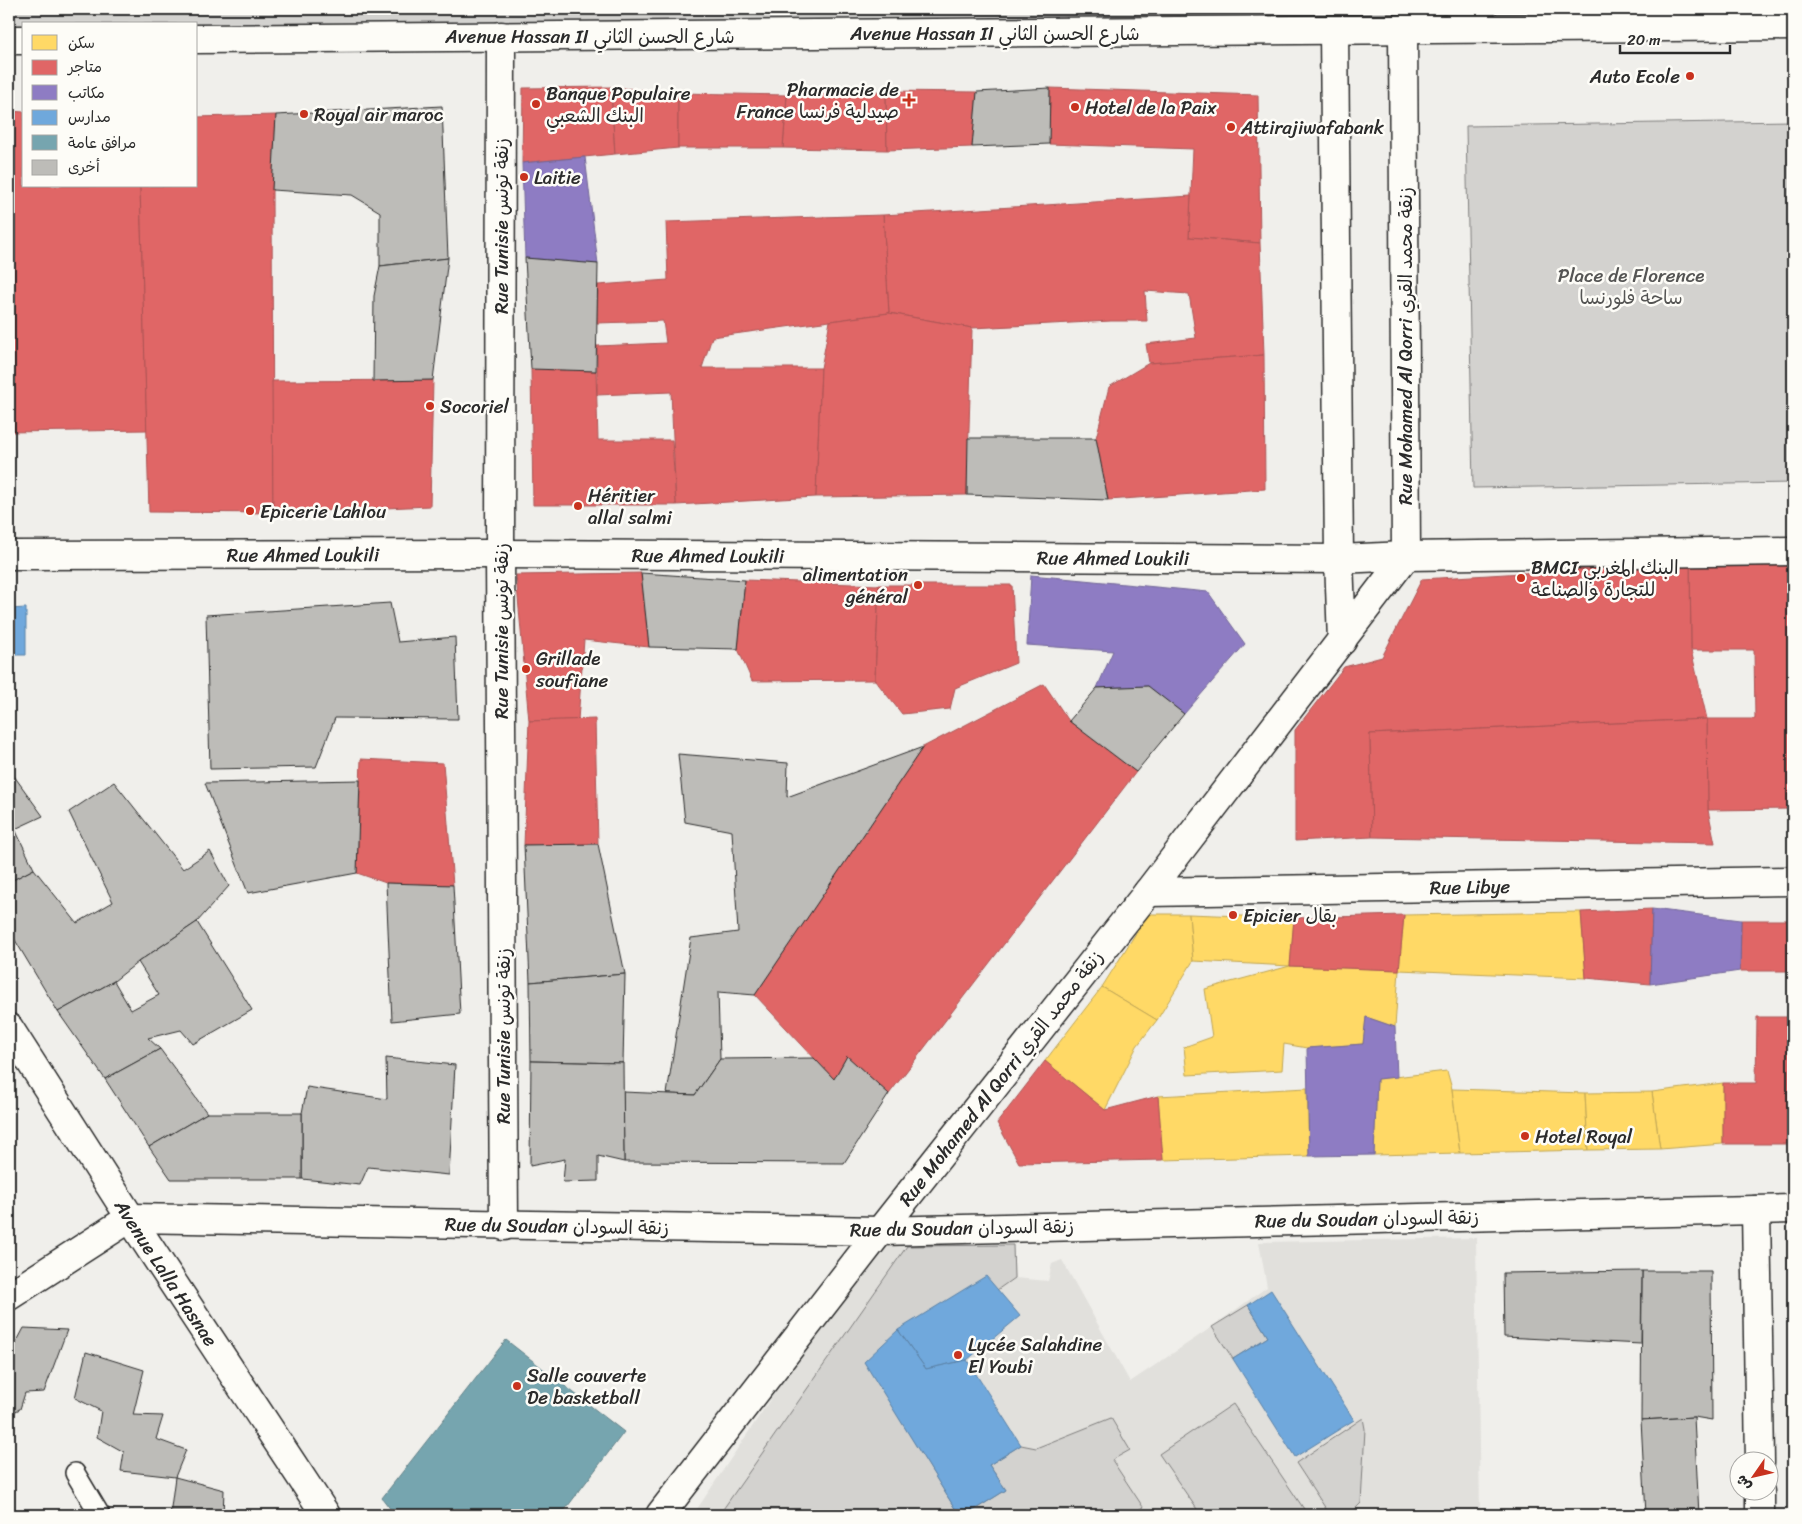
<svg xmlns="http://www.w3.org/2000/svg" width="1802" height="1524" font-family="Sriracha,'Playpen Sans Arabic',sans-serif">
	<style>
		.built { fill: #e1e0dc }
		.green { fill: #d3d2cf; stroke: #7f7e7d }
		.homes { fill: #ffd966; stroke: #bfa554 }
		.shops { fill: #e06666; stroke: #aa5454 }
		.offices { fill: #8e7cc3; stroke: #706495 }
		.schools { fill: #6fa8dc; stroke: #5b82a7 }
		.public { fill: #76a5af; stroke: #608087 }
		.building { fill: #bdbcb8; stroke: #2b2b2b }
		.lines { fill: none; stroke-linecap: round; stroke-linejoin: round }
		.lane-casing { stroke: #2b2b2b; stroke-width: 22 }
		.street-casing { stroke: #2b2b2b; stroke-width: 31 }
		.secondary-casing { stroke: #2b2b2b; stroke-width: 31 }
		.lane { stroke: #fdfcf7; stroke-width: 19 }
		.street { stroke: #fdfcf7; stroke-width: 28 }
		.secondary { stroke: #fdfcf7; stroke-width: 28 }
		.poi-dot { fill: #c8321e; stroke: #fdfcf7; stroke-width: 2 }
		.labels { text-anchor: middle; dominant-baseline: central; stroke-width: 5; stroke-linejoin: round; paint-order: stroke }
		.street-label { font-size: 19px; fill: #2b2b2b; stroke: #fdfcf7 }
		.poi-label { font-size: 19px; fill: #2b2b2b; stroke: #fdfcf7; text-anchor: start }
		.park-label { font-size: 19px; fill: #555554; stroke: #fdfcf7 }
	</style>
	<rect width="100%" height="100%" fill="#f0efeb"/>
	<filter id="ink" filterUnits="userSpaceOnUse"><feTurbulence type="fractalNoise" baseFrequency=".02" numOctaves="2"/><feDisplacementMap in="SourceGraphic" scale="10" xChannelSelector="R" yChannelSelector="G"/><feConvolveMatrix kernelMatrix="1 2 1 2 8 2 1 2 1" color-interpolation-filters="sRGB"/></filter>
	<g filter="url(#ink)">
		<!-- built -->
		<polygon class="built" points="1476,1238 1480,1515 693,1515 873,1246 1013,1245 1015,1278 1048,1281 1052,1264 1062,1260 1130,1382 1212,1327 1267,1287 1259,1242"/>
		<!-- green -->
		<g class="green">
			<polygon points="9,9 1793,9 1793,18 196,35 196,24 24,24 24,35 9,35"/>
			<polygon points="1793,121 1793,483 1473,488 1466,126"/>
			<polygon points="1788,1239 1793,1239 1793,1326 1788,1320"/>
			<polygon points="1013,1245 1014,1278 997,1290 865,1362 959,1515 719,1515 907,1246"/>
			<polygon points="1248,1305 1268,1337 1233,1359 1212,1327"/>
			<polygon points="1233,1404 1308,1515 1201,1515 1159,1454"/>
			<polygon points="1111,1418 1130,1450 1112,1460 1143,1507 1130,1515 966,1515 1006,1490 989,1465 1021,1445 1036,1448"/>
			<polygon points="1363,1418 1365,1429 1361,1503 1349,1515 1330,1515 1296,1463"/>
		</g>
		<!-- homes -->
		<g class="homes">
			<polygon points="1581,912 1586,978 1399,970 1404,915"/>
			<polygon points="1148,914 1189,914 1193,961 1157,1020 1102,987"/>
			<polygon points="1189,914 1294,918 1290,966 1193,961"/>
			<polygon points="1290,966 1399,970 1395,1027 1366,1017 1363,1044 1307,1048 1284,1044 1282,1070 1187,1075 1184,1047 1212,1037 1205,989"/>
			<polygon points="1102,987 1157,1020 1137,1046 1105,1110 1045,1061"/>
			<polygon points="1447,1071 1452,1089 1460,1153 1374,1155 1377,1079"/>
			<polygon points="1723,1083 1723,1144 1660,1149 1652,1092"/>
			<polygon points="1307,1088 1309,1156 1163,1160 1158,1096"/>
			<polygon points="1452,1089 1585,1093 1588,1150 1460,1153"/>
			<polygon points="1652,1092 1660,1149 1588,1150 1585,1093"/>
		</g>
		<!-- shops -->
		<g class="shops">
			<polygon points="611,87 615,154 522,163 523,88"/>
			<polygon points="611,87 678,93 678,148 615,154"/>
			<polygon points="1050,88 1258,95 1260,243 1189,237 1193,149 1049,144"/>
			<polygon points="886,91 887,150 783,148 787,95"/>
			<polygon points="886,91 977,92 972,147 887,150"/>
			<polygon points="678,93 787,95 783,148 678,148"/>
			<polygon points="9,111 24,112 24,186 140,186 147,430 9,432"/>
			<polygon points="276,115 272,190 273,513 149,512 140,186 196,186 196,117"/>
			<polygon points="1191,196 1189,237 1260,243 1264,355 1149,363 1146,344 1196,338 1189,294 1145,291 1147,321 1111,321 972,328 889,313 883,215"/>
			<polygon points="883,215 889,313 712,337 702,368 821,368 816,497 676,505 671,392 597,395 597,346 666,343 663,321 597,323 598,285 668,280 666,222"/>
			<polygon points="889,313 972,328 967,495 816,497 821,368 830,321"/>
			<polygon points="1264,355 1265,489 1108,500 1096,438 1109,387 1149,363"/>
			<polygon points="531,369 596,371 598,440 672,440 676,505 533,505"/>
			<polygon points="433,380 430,506 273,513 272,381"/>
			<polygon points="1690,563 1793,563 1793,809 1708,810 1707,719 1755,719 1754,650 1691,650"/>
			<polygon points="1690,563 1691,650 1707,719 1370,734 1372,837 1295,841 1295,730 1344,667 1382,657 1422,579"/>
			<polygon points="641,573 649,647 584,640 578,720 529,721 516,575"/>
			<polygon points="745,580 879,585 875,680 752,681 738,649"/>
			<polygon points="879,585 1012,585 1016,663 955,688 950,709 902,714 875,680"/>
			<polygon points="1044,684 1069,721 1136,772 889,1094 847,1056 834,1079 755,995 923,747"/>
			<polygon points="595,719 598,844 524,845 529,721"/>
			<polygon points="1707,719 1708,810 1715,843 1372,837 1370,734"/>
			<polygon points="361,759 443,763 453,885 386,883 357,873"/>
			<polygon points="1652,909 1650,984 1586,978 1581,912"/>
			<polygon points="1404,915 1399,970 1290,966 1294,918"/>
			<polygon points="1741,920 1793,920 1793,971 1740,971"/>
			<polygon points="1757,1017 1793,1017 1793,1144 1723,1144 1723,1083 1756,1083"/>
			<polygon points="1045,1061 1105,1110 1158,1096 1163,1160 1019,1163 997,1123"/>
		</g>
		<!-- offices -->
		<g class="offices">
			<polygon points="585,157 598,264 525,258 522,163"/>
			<polygon points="1031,575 1208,592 1245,644 1184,714 1148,686 1097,688 1113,651 1027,645"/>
			<polygon points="1652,909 1741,920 1740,971 1650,984"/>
			<polygon points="1366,1017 1395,1027 1397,1077 1377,1079 1374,1155 1309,1156 1307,1048 1363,1044"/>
		</g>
		<!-- schools -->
		<g class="schools">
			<polygon points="26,608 26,655 9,655 9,609"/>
			<polygon points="986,1276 1020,1316 967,1360 926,1369 898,1330"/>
			<polygon points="1271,1290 1354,1420 1295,1457 1233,1359 1268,1337 1248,1305"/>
			<polygon points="898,1330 926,1369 967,1360 1021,1445 989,1465 1006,1490 966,1515 959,1515 864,1362"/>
		</g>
		<!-- public -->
		<polygon class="public" points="506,1340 624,1432 561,1515 395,1515 382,1498"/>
		<!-- building -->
		<g class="building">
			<polygon points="1050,88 1049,144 972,147 977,92"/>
			<polygon points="442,106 448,258 380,266 380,212 352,195 272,190 276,115"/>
			<polygon points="448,258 433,380 373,381 374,296 380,266"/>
			<polygon points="525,258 598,264 596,371 531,369"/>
			<polygon points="968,438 1096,438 1108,500 967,495"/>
			<polygon points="641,573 745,580 738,649 649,647"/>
			<polygon points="390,603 398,642 455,637 458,719 335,718 316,767 210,769 206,615"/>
			<polygon points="1148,686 1184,714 1136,772 1069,721 1097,688"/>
			<polygon points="923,747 755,995 718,992 720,1059 695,1095 667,1094 691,938 738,932 732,831 685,822 678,754 788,763 787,797"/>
			<polygon points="9,769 43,816 15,829 34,869 9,882"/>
			<polygon points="360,780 357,873 248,893 205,783"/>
			<polygon points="114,782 183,869 210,851 229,886 197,922 138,962 114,981 58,1012 9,930 9,882 34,869 77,923 113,902 69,812"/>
			<polygon points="598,844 625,974 530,982 524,845"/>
			<polygon points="386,883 453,885 460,1014 392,1021"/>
			<polygon points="197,922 252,1010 193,1044 181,1030 148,1038 160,1049 105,1079 58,1012 114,981 131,1010 159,995 138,962"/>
			<polygon points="625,974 623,1063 531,1061 530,982"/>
			<polygon points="160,1049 207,1113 149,1147 105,1079"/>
			<polygon points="847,1056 889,1094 844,1163 624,1162 623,1092 695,1095 720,1059 814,1058 834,1079"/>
			<polygon points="386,1058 455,1065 449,1175 368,1167 360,1185 302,1179 302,1113 307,1087 387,1099"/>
			<polygon points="531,1061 623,1063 624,1162 598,1156 598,1181 563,1182 565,1159 530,1166"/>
			<polygon points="207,1113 302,1113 302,1179 171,1179 149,1147"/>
			<polygon points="1642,1271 1711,1271 1712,1420 1694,1417 1641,1420"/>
			<polygon points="1642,1271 1641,1344 1504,1337 1503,1273"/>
			<polygon points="24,1328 67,1330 44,1392 25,1393 20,1409 9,1414 9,1345 15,1345"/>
			<polygon points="86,1352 144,1370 133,1415 163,1416 156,1439 186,1450 175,1477 121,1471 124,1452 97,1437 101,1411 75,1398"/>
			<polygon points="1694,1417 1699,1515 1646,1515 1641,1420"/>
			<polygon points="175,1477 224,1490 223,1515 170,1515"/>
		</g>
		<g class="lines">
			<defs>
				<polyline id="lane" points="75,1473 100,1515"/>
				<g id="street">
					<polyline points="1334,30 1339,559 1342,641"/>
					<polyline points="501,36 500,554 504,1226"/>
					<path id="s1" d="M 9,555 L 500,554 L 1339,559 L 1406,556 L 1793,551"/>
					<path id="s2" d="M 1148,892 L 1793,881"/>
					<path id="s3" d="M 9,1028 L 142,1236 L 326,1515"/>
					<polyline points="1756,1210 1760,1462"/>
					<polyline points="9,1296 130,1218 880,1231 1793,1209"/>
					<polyline points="1760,1492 1760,1515"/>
					<polyline points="660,1515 880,1231 1148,892 1406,556 1403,29"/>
				</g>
				<g id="secondary">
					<polyline points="196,39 1793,26"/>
					<polyline points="9,40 24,40"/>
				</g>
			</defs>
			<!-- lane casing -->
			<use href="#lane" class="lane-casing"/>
			<!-- street casing -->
			<use href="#street" class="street-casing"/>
			<!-- secondary casing -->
			<use href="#secondary" class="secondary-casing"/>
			<!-- lane -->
			<use href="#lane" class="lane"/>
			<!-- street -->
			<use href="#street" class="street"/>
			<!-- secondary -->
			<use href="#secondary" class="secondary"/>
		</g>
	</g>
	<!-- markers -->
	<g class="poi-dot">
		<circle cx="1690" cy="76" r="5"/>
		<path d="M906.5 92.5h5v5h5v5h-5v5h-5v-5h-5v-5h5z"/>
		<circle cx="536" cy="104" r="5"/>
		<circle cx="1075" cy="107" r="5"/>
		<circle cx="304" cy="114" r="5"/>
		<circle cx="1231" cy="127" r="5"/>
		<circle cx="524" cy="177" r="5"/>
		<circle cx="430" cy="406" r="5"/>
		<circle cx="578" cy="506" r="5"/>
		<circle cx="250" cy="511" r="5"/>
		<circle cx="1521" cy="578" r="5"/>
		<circle cx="918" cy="585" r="5"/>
		<circle cx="526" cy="669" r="5"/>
		<circle cx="1233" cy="915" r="5"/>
		<circle cx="1525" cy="1136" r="5"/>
		<circle cx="958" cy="1355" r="5"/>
		<circle cx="517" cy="1386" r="5"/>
	</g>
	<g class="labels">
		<!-- street labels -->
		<g class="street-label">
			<text x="995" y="33">Avenue Hassan II شارع الحسن الثاني</text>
			<text x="590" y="36">Avenue Hassan II شارع الحسن الثاني</text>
			<text transform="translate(501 226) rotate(-90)">Rue Tunisie زنقة تونس</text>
			<text transform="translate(1405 346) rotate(-90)">Rue Mohamed Al Qorri زنقة محمد القري</text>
			<text stroke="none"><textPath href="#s1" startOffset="294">Rue Ahmed Loukili</textPath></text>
			<text stroke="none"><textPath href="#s1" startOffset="699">Rue Ahmed Loukili</textPath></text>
			<text stroke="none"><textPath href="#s1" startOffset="1104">Rue Ahmed Loukili</textPath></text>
			<text transform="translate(501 631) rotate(-90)">Rue Tunisie زنقة تونس</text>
			<text stroke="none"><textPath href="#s2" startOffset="322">Rue Libye</textPath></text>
			<text transform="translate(503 1036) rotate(-90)">Rue Tunisie زنقة تونس</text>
			<text transform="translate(1001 1078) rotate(-52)">Rue Mohamed Al Qorri زنقة محمد القري</text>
			<text transform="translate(1367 1219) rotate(-1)">Rue du Soudan زنقة السودان</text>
			<text transform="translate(557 1226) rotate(1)">Rue du Soudan زنقة السودان</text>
			<text transform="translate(962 1228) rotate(-1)">Rue du Soudan زنقة السودان</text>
			<text stroke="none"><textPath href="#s3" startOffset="291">Avenue Lalla Hasnae</textPath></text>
		</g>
		<!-- poi labels -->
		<g class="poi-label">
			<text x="1680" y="76" text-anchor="end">Auto Ecole</text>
			<text x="899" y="89" text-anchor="end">Pharmacie de<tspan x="899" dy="22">France صيدلية فرنسا</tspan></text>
			<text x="546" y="93">Banque Populaire<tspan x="546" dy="22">البنك الشعبي</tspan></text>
			<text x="1085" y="107">Hotel de la Paix</text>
			<text x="314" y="114">Royal air maroc</text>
			<text x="1241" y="127">Attirajiwafabank</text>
			<text x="534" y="177">Laitie</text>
			<text x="440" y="406">Socoriel</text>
			<text x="588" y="495">Héritier<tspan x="588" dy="22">allal salmi</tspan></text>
			<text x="260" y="511">Epicerie Lahlou</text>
			<text x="1531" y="567">BMCI البنك المغربي<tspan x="1531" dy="22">للتجارة والصناعة</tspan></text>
			<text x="908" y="574" text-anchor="end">alimentation<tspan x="908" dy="22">général</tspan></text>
			<text x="536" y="658">Grillade<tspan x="536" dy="22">soufiane</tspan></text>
			<text x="1243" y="915">Epicier بقال</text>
			<text x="1535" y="1136">Hotel Royal</text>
			<text x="968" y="1344">Lycée Salahdine<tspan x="968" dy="22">El Youbi</tspan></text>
			<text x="527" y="1375">Salle couverte<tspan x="527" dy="22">De basketball</tspan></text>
		</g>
		<!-- park labels -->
		<g class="park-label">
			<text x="1631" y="275">Place de Florence<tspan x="1631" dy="22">ساحة فلورنسا</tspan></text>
		</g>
	</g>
	<!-- margin -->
	<rect width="1802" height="1524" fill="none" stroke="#fdfcf7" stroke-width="30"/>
	<rect x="15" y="15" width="1772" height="1494" fill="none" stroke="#2b2b2b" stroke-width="2" filter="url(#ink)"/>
	<!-- legend -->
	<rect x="22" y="22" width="175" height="165" fill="#fdfcf7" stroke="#a9a8a5"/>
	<rect x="32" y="35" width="25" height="15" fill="#ffd966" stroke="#a9a8a5"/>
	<text x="68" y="48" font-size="15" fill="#2b2b2b">سكن</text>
	<rect x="32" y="60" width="25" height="15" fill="#e06666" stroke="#a9a8a5"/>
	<text x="68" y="72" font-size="15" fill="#2b2b2b">متاجر</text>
	<rect x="32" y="85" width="25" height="15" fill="#8e7cc3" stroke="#a9a8a5"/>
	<text x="68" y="98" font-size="15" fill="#2b2b2b">مكاتب</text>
	<rect x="32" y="110" width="25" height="15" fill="#6fa8dc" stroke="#a9a8a5"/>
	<text x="68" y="122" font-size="15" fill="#2b2b2b">مدارس</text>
	<rect x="32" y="135" width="25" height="15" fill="#76a5af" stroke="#a9a8a5"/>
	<text x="68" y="148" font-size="15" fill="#2b2b2b">مرافق عامة</text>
	<rect x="32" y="160" width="25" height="15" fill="#bdbcb8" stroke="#a9a8a5"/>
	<text x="68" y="172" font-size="15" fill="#2b2b2b">أخرى</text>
	<!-- north arrow -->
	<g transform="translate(1754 1476) rotate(236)"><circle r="24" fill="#fdfcf7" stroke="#a9a8a5"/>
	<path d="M0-4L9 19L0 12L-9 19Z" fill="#c8321e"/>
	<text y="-8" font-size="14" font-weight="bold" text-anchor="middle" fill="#2b2b2b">ش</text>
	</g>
	<!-- scale -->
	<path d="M1620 45v8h110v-8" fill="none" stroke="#2b2b2b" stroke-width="2.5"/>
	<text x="1627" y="45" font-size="15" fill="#2b2b2b" stroke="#fdfcf7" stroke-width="4" paint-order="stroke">20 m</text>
</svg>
